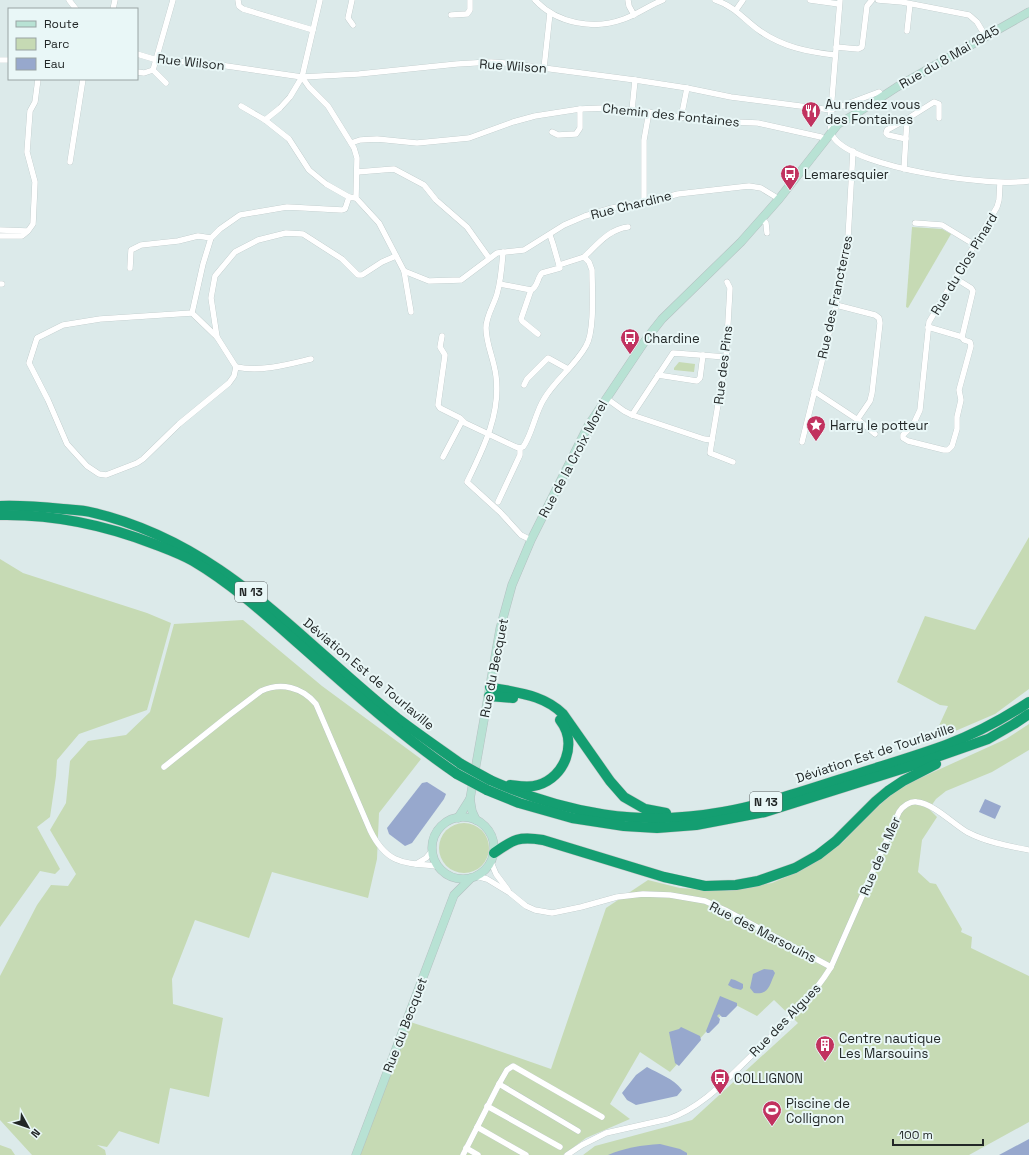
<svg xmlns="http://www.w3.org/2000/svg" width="1029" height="1155" font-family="'Space Grotesk',sans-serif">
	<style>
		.green { fill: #c6dab4 }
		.water { fill: #97a8cd }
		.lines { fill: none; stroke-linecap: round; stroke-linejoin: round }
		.street-casing { stroke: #b4c1c1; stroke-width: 6 }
		.secondary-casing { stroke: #b4c1c1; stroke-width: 9 }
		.highway-casing { stroke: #c6c7c7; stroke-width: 11 }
		.street { stroke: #fff; stroke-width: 5.5 }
		.secondary { stroke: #b8e2d4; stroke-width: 8 }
		.highway { stroke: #149e71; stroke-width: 10 }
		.highway-bridge-casing { stroke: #c6c7c7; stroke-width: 11; stroke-linecap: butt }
		.highway-bridge { stroke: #149e71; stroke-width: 10 }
		.labels { text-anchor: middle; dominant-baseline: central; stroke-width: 4; stroke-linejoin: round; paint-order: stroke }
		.shield { fill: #e9f7f7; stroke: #5e6565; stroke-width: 1 }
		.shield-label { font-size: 12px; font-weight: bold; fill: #222727 }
		.street-label { font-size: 13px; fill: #222727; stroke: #e9f7f7 }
		.poi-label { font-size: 13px; fill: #222727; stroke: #e9f7f7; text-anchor: start }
	</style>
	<rect width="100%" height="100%" fill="#dceaea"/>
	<!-- green -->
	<g class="green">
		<polygon points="912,227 942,229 951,234 908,308 906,307"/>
		<polygon points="679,362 695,364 694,372 674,370 674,368"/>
		<polygon points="1029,537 1029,689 995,714 932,741 948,706 940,705 897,682 925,616 975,630"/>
		<polygon points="0,559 23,573 147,613 171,623 147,710 79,734 57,760 56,776 50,817 37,827 60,869 55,874 40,871 0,927"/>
		<polygon points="243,620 322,686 421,759 379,813 377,859 368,898 272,872 249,938 195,920 172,979 173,1004 223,1018 209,1097 170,1088 159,1144 119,1131 107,1147 97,1145 105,1150 106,1155 32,1155 0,1120 0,976 37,905 51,885 68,886 76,874 50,830 66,803 70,761 88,741 126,735 150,712 174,624"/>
		<polygon points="1029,724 1029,750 992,772 946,791 936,799 929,809 937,817 922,840 918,872 930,883 936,884 962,929 961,932 972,937 971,948 1029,976 1029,1122 969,1155 583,1155 595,1146 692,1120 798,1023 774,1000 757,1016 732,1003 670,1072 640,1052 610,1104 630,1119 586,1138 563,1155 356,1155 407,1021 476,1043 551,1069 606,908 648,880 680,888 729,891 772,883 800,871 823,857 843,842 866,817 891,795 905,785 1006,739"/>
		<circle cx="464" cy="848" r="25"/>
		<polygon points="0,1145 11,1149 15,1155 0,1155"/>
	</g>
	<!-- water -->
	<g class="water">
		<polygon points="427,782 446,794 444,799 412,843 405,846 389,834 387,828 422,783"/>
		<polygon points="985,799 1001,806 995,819 979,812"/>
		<path d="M 764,969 L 773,970 L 775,973 C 769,986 769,995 754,993 L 750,988 L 753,974 Z"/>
		<polygon points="731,979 735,980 743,984 743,988 741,990 733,988 728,985"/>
		<polygon points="720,996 737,1003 737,1006 726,1017 722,1017 719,1014 717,1016 720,1019 719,1023 709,1033 707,1033 706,1031"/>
		<polygon points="681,1027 700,1036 701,1040 679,1066 675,1063 669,1032 679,1029"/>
		<path d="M 647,1067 C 659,1074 673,1078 682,1090 L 677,1096 L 636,1105 L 627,1100 L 622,1093 L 636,1075 Z"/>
		<polygon points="1029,1139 1029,1155 999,1155"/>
		<path d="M 660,1144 L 680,1149 L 687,1153 L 687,1155 L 608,1155 C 624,1148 642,1145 660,1144 Z"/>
	</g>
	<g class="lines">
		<defs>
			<g id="street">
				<polyline points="69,0 76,9"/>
				<polyline points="238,0 239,6 243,9 313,30"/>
				<polyline points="352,0 348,18 353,25"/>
				<path d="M 535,0 C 557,24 594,30 624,19 C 638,14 650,5 663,0"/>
				<polyline points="628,0 629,6 634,15"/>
				<path d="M 715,0 C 736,7 743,19 760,31 C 783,47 808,52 835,55"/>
				<polyline points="810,0 839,4"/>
				<path d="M 840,0 L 830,123 C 831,128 831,134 834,138 C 857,169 992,187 1029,181"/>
				<polyline points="878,0 902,2 969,15 977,22 986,37"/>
				<polyline points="113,9 115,0"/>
				<polyline points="736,10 743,0"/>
				<polyline points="451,15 467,14 470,10 470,0"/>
				<polyline points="907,31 910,4"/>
				<polyline points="836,47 858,49 862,47 867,6 872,0"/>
				<polyline points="137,54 157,60 213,64 302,77 359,74 457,64 491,62 505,63 635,80 687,88 731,97 831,110 879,92 882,96"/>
				<polyline points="0,60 9,60"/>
				<polyline points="544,68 550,13"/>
				<polyline points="153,70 166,83"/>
				<polyline points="137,72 144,73 153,70 173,0"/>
				<polyline points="302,77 309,87 328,106 354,148 357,158 356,198 379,223 404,271 411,312"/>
				<polyline points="241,106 265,120 289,139 309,170 326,184 349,197"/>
				<polyline points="632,110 635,80"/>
				<polyline points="681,118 687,88"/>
				<polyline points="265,120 280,108 290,97 302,77 320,0"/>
				<polyline points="552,132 558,135 576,134 580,128 580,109"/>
				<polyline points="906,139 888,135 886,133 887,130 907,119"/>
				<polyline points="351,143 360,140 377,139 417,143 469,138 513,122 535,116 580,109 605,108 632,110 709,121 758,123 821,137 825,140"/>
				<polyline points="70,162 83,79"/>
				<polyline points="904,169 907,119 934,102 939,104 939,118"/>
				<polyline points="357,172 394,169 424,185 436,200 467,227 489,258"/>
				<polyline points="356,198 349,197 345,209 342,210 287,207 240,215 220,229 211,238 203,264 192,313 100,319 63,325 37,338 29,363 48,400 67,444 87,466 99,474 106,475 137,463 143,459 179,424 229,383 234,376 236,367 217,337 211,298 215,276 235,252 258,240 286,233 303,234 342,259 358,275 362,275 382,262 396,256"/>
				<polyline points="644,203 644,140 649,112"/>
				<polyline points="762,219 766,223 767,233"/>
				<polyline points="915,223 942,225 975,245"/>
				<polyline points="0,230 27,231"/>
				<polyline points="550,235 553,244 559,265"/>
				<polyline points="0,236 22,236 28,231 33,224 35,182 27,152 30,111 35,102 38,79"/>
				<path d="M 503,252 C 502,266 501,280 497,294 C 494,305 486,316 486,328 C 486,344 494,359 496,376 C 501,414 483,449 467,482 L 500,512 L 521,535 L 531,540"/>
				<path d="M 584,257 C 597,245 609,229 628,227"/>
				<polyline points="130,268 131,250 141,245 178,241 198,236 211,238"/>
				<polyline points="404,271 429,281 461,280 497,253 524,250 564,225 585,216 612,208 644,203 678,194 749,186 761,188 779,199"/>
				<polyline points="955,278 971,288 973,291 962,337 964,340 970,342 971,346 959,390 961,400 957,417 957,429 952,446 948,450 944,450 908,441 903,438 903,435 913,425 920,410 929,322 997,207 999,200 1000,183"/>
				<polyline points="0,284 2,284"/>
				<polyline points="531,290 521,319 522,321 538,334"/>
				<polyline points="836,305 875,315 879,318 880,323 872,393 870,401 857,420"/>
				<polyline points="192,313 217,337"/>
				<polyline points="928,327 962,337"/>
				<path d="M 442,336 L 440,347 L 445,355 L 438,405 L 440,408 L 460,418 L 465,423 L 516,447 L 520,448 L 523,447 C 532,435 535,413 544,399 C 555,380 575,366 586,346 C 595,331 592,289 592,270 L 589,262 L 584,257 L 559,265 L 560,268 L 542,273 C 537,278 538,287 531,290 L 500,284"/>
				<path d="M 236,367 C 261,372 286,365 311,359"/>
				<polyline points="658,375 697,381 700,378 703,355"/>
				<polyline points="524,385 527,379 548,358 568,369"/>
				<polyline points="814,391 861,422 875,434"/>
				<polyline points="606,398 624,411 632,415 704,439 712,440 726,357 730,288 727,282"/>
				<polyline points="632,415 673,353 726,357"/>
				<polyline points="712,440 710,453 733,462"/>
				<polyline points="802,442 836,305 848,238 853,151"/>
				<polyline points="443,457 462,421"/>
				<polyline points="498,502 520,455 520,448"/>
				<path d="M 164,767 L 228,716 L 261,691 C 281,682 302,687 316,704 L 370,830 C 387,865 404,863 438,866"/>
				<polyline points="491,862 496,874 508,890"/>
				<polyline points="416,864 426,858 432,851"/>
				<polyline points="476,876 487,879 510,893 526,906 535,910 552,913 581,907 617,897 643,894 670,895 705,901 725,910 831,967"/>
				<polyline points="499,1084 578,1131"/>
				<polyline points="487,1106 560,1147"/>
				<polyline points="477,1127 526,1155"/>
				<polyline points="466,1148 478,1155"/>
				<polyline points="463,1155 499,1084 507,1070 513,1066 602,1117"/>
				<path d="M 567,1155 L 582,1145 L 606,1133 L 668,1119 C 702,1108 727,1079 752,1055 C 781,1027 810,1001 831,967 L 899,812 C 903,806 910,801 917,802 C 934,804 952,823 967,832 C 986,842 1008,846 1029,850"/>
			</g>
			<g id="secondary">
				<circle cx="463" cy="848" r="31"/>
				<polyline points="458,818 470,799"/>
				<polyline points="476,820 472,811 470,799 500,629 512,585 531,540 588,426 647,338 662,319 741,242 779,199 838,124 854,115 897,87 1029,12"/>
				<polyline points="356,1155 454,895 471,878"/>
			</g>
			<g id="highway">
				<path d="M 0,506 C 21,505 42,507 63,509 C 72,510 82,510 90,512 C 222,542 297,638 397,718 C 418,734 440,749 461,764"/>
				<path d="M 0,515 C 53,514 105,525 154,544 C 167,549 181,554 193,561 C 232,584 266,615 300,645 C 351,690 401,736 457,774"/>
				<path d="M 490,687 C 516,693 543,694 563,714 L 610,781 L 624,797 L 645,809 L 666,813"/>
				<polyline points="489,696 513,698"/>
				<path d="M 490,780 C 566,814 640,827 723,812 C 768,804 811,788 854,775 C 885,765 916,756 946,745 C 975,734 1003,719 1029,702"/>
				<path d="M 510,785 C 519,786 529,788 538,785 C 565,777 578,743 560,720"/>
				<polyline points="487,790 519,803 572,818 624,826 657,828 696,825 765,812 911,766 988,739 1014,724 1029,714"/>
				<path d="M 494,853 C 514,839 519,836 543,840 L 664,877 L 705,886 L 736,885 L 758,881 L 795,868 L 818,855 L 836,841 L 876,801 L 888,791 L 903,781 L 936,764"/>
			</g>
		</defs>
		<!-- street casing -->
		<use href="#street" class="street-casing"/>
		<!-- secondary casing -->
		<use href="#secondary" class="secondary-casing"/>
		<!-- highway casing -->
		<use href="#highway" class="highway-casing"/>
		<!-- street -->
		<use href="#street" class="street"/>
		<!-- secondary -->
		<use href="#secondary" class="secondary"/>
		<!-- highway -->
		<use href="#highway" class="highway"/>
		<defs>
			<g id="highway-bridge">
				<polyline points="461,764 490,780"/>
				<polyline points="457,774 487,790"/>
			</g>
		</defs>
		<!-- highway-bridge casing -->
		<use href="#highway-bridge" class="highway-bridge-casing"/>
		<!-- highway-bridge -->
		<use href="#highway-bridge" class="highway-bridge"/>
	</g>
	<!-- icons -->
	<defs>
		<symbol id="restaurant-pin" viewBox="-11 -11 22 30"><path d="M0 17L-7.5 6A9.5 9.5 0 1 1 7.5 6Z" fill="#c1325f" stroke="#e9f7f7"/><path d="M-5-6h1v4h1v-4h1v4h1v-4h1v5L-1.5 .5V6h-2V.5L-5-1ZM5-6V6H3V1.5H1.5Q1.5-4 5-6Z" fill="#fff"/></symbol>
		<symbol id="bus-pin" viewBox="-11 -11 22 30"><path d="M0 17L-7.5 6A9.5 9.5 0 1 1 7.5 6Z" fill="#c1325f" stroke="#e9f7f7"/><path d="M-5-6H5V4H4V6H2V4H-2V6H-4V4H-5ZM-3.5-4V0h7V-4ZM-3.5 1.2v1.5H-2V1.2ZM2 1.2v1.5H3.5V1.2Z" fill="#fff"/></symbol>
		<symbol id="sight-pin" viewBox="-11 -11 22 30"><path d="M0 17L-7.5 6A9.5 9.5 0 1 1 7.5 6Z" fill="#c1325f" stroke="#e9f7f7"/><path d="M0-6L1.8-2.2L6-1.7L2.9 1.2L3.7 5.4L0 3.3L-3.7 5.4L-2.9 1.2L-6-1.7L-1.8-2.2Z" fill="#fff"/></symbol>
		<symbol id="building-pin" viewBox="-11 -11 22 30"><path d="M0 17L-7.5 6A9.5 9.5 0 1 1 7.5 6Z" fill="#c1325f" stroke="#e9f7f7"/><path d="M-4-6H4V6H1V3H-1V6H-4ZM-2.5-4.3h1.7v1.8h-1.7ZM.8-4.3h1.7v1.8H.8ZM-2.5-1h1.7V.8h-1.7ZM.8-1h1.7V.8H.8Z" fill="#fff"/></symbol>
		<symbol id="stadium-pin" viewBox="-11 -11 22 30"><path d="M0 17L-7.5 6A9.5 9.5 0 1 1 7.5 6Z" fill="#c1325f" stroke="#e9f7f7"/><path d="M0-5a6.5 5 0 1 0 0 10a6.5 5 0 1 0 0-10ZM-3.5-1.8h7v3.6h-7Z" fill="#fff"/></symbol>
	</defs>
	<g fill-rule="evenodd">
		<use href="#restaurant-pin" x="800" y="100" width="22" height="30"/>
		<use href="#bus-pin" x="779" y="163" width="22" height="30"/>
		<use href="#bus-pin" x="619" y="327" width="22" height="30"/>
		<use href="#sight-pin" x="805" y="414" width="22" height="30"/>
		<use href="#building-pin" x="814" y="1034" width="22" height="30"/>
		<use href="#bus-pin" x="709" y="1067" width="22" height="30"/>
		<use href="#stadium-pin" x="761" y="1099" width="22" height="30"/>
	</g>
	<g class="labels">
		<!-- shield labels -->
		<g class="shield">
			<rect x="235" y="582" width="32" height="20" rx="3"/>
			<rect x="750" y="792" width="32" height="20" rx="3"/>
		</g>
		<g class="shield-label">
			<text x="251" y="592">N 13</text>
			<text x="766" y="802">N 13</text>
		</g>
		<!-- street labels -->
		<g class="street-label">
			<text transform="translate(949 57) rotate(-30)">Rue du 8 Mai 1945</text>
			<text transform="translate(191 62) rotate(6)">Rue Wilson</text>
			<text transform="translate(513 66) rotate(4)">Rue Wilson</text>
			<text transform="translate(671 115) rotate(6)">Chemin des Fontaines</text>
			<text transform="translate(631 205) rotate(-14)">Rue Chardine</text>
			<text transform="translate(964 264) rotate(-59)">Rue du Clos Pinard</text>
			<text transform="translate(835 297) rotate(-78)">Rue des Francterres</text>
			<text transform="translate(723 365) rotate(-83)">Rue des Pins</text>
			<text transform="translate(573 459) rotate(-62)">Rue de la Croix Morel</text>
			<text transform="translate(494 668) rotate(-79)">Rue du Becquet</text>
			<text transform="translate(369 674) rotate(40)">Déviation Est de Tourlaville</text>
			<text transform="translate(875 753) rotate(-18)">Déviation Est de Tourlaville</text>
			<text transform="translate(880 856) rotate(-67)">Rue de la Mer</text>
			<text transform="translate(763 932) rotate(27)">Rue des Marsouins</text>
			<text transform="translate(785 1020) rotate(-46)">Rue des Algues</text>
			<text transform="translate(405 1025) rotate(-69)">Rue du Becquet</text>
		</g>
		<!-- poi labels -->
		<g class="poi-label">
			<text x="825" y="104">Au rendez vous<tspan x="825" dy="15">des Fontaines</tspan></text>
			<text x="804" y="174">Lemaresquier</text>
			<text x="644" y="338">Chardine</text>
			<text x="830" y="425">Harry le potteur</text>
			<text x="839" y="1038">Centre nautique<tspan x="839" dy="15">Les Marsouins</tspan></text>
			<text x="734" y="1078">COLLIGNON</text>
			<text x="786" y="1103">Piscine de<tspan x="786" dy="15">Collignon</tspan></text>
		</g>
	</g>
	<!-- legend -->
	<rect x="8" y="8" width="130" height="72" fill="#e9f7f7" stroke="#99a4a4"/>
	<rect x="16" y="21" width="20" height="6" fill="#b8e2d4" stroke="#99a4a4"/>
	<text x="44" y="28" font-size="12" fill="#222727">Route</text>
	<rect x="16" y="38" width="20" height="12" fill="#c6dab4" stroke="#99a4a4"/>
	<text x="44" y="48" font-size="12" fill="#222727">Parc</text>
	<rect x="16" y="58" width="20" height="12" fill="#97a8cd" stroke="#99a4a4"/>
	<text x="44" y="68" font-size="12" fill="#222727">Eau</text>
	<!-- north arrow -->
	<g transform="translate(28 1127) rotate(130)" stroke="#e9f7f7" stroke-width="3" paint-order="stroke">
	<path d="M0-3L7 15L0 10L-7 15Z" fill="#222727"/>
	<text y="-6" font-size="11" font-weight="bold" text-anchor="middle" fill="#222727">N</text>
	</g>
	<!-- scale -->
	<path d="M893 1139v6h90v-6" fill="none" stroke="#222727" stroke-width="2"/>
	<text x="899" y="1139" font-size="12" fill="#222727" stroke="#e9f7f7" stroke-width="3" paint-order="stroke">100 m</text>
</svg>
